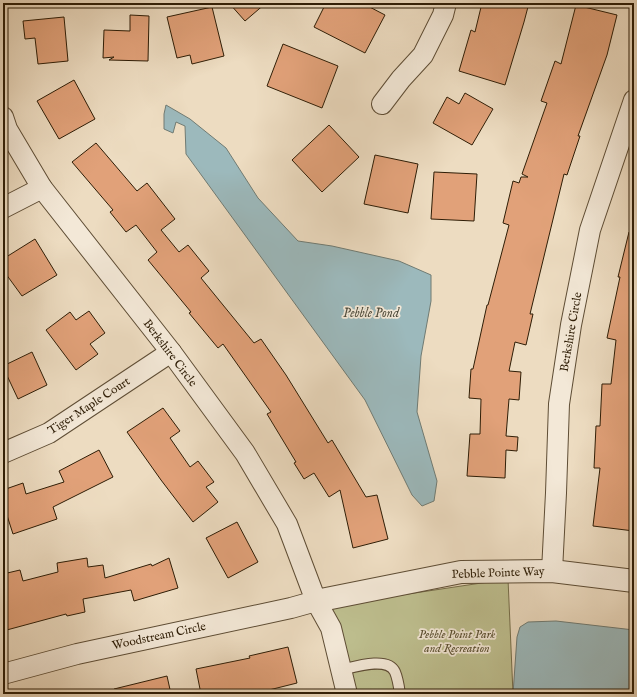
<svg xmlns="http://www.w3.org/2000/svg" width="637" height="697" font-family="'IM FELL English',serif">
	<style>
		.green { fill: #bebf8f; stroke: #766e4a }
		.water { fill: #9cb9bc; stroke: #707b73 }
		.building { fill: #e1a179; stroke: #2e1d06 }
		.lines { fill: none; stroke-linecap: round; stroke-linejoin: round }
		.service-casing { stroke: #5e4d35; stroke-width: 12 }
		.minor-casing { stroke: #5e4d35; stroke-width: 22 }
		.tertiary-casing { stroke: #5e4d35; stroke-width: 24 }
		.service { stroke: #f3e8d7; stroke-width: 10 }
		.minor { stroke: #f3e8d7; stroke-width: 20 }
		.tertiary { stroke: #f3e8d7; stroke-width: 22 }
		.labels { text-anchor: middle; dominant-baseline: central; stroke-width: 3.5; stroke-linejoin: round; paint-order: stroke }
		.street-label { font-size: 12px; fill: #2e1d06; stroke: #f3e8d7 }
		.park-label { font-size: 12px; font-style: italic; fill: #594e2f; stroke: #f3e8d7 }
		.water-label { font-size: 13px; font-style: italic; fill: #4f4c3d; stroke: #f3e8d7 }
	</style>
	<rect width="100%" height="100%" fill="#eddcc1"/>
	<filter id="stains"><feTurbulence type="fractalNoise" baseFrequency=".005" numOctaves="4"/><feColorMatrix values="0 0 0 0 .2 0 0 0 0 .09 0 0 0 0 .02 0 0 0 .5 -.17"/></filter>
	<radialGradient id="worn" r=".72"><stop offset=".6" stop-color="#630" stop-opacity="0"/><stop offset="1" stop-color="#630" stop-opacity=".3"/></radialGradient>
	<!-- green -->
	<polygon class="green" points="508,579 513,694 353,694 328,606"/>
	<!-- water -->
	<g class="water">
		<polygon points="166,105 190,119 226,148 258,198 298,241 332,246 399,261 431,275 431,301 421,356 417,412 437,481 434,501 422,506 412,495 365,400 186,154 185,126 176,122 173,133 164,129 164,114"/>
		<polygon points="556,621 634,630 634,694 513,694 517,637 520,627 528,622"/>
	</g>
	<!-- building -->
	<g class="building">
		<polygon points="229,3 266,3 245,21"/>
		<polygon points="326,3 362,3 385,15 365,53 314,27"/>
		<polygon points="482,3 529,3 524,22 505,85 459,71 471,30 475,32"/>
		<polygon points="576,5 617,15 607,55 578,136 580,136 567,175 564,174 530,314 533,314 526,345 515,342 509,371 521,372 519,400 509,399 506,436 518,437 517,451 506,450 505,478 467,476 470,434 480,434 481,399 469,398 471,369 473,369 487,305 488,305 509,225 503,223 513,181 519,183 521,177 528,177 522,174 547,103 541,101 555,61 561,64"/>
		<polygon points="212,7 224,56 192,64 190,55 177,58 167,17"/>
		<polygon points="130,15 149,16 148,61 109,60 114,57 103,58 104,30 130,31"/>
		<polygon points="64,17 68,61 38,64 35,38 25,39 23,21"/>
		<polygon points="283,44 338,66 322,108 267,86"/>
		<polygon points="74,80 95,119 59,139 37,101"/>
		<polygon points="465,93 493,109 472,145 433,123 447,97 459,104"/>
		<polygon points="329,125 359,157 322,192 292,160"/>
		<polygon points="96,143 137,191 147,183 175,219 161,230 179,252 188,245 209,271 201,278 254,343 261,339 286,375 328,443 332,440 366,497 377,495 388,539 353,548 340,490 329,497 314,473 304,479 294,463 296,462 267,414 271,412 223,344 218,348 189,313 191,312 148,260 157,252 136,225 126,232 110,212 113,210 72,162"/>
		<polygon points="375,155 418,164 408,213 364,204"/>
		<polygon points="434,172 477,174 474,221 431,219"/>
		<polygon points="629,232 634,232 634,531 593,526 600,468 594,468 596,426 600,426 602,384 611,384 616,340 607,338 620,277 618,277"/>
		<polygon points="35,239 57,275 22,296 3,270 3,259"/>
		<polygon points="89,311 105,333 90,344 98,354 76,370 46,330 70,312 76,320"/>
		<polygon points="32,352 47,385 18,399 3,367 3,366"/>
		<polygon points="163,408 180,431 170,438 190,467 198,461 214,482 206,487 218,502 193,522 161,480 127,432"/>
		<polygon points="99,450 113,477 53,507 57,519 13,534 3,503 3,490 23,483 26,494 64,482 59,471"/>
		<polygon points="237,522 258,562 228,578 206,538"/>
		<polygon points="87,558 88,567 103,565 105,578 151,564 152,566 169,558 178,588 134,601 131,590 83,599 85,612 67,616 66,614 3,631 3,574 20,570 23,581 58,572 57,563"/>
		<polygon points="288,647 297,683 253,694 201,694 196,669 250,658 249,656"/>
		<polygon points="167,676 171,694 114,694 114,689"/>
	</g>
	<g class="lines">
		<defs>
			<path id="service" d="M 341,670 C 354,667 388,656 395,672 C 398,679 399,687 400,694"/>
			<g id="minor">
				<polyline points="382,104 401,79 423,55 443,15 446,3"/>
				<polyline points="3,117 7,129 42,188 171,352 245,453 287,524 316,601 331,628 347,694"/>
				<polyline points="3,208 42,188"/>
				<polyline points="3,453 49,433 171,352"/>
				<polyline points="552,571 556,493 559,404 571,325 590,230 634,100"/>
				<polyline points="3,674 77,654 291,608 316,601"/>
			</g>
			<polyline id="tertiary" points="316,601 461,572 552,571 634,581"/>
		</defs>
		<!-- service casing -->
		<use href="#service" class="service-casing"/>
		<!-- minor casing -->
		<use href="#minor" class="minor-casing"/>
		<!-- tertiary casing -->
		<use href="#tertiary" class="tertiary-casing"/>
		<!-- service -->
		<use href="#service" class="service"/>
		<!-- minor -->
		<use href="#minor" class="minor"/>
		<!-- tertiary -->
		<use href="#tertiary" class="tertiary"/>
	</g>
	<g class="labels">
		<!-- street labels -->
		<g class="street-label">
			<text transform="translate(571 332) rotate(-80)">Berkshire Circle</text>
			<text transform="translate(170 353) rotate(53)">Berkshire Circle</text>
			<text transform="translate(89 406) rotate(-33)">Tiger Maple Court</text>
			<text transform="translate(498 573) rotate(-2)">Pebble Pointe Way</text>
			<text transform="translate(159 636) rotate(-12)">Woodstream Circle</text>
		</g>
		<!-- park labels -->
		<g class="park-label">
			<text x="457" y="634">Pebble Point Park<tspan x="457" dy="14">and Recreation</tspan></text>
		</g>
		<!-- water labels -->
		<g class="water-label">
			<text x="371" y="313">Pebble Pond</text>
		</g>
	</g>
	<!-- margin -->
	<rect width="637" height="697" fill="none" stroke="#eddcc1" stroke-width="16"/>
	<rect x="4" y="4" width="629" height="689" fill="none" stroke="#2e1d06" stroke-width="2"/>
	<rect x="8" y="8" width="621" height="681" fill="none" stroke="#2e1d06"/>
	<rect width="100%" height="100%" filter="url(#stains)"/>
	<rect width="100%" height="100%" fill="url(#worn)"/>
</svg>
